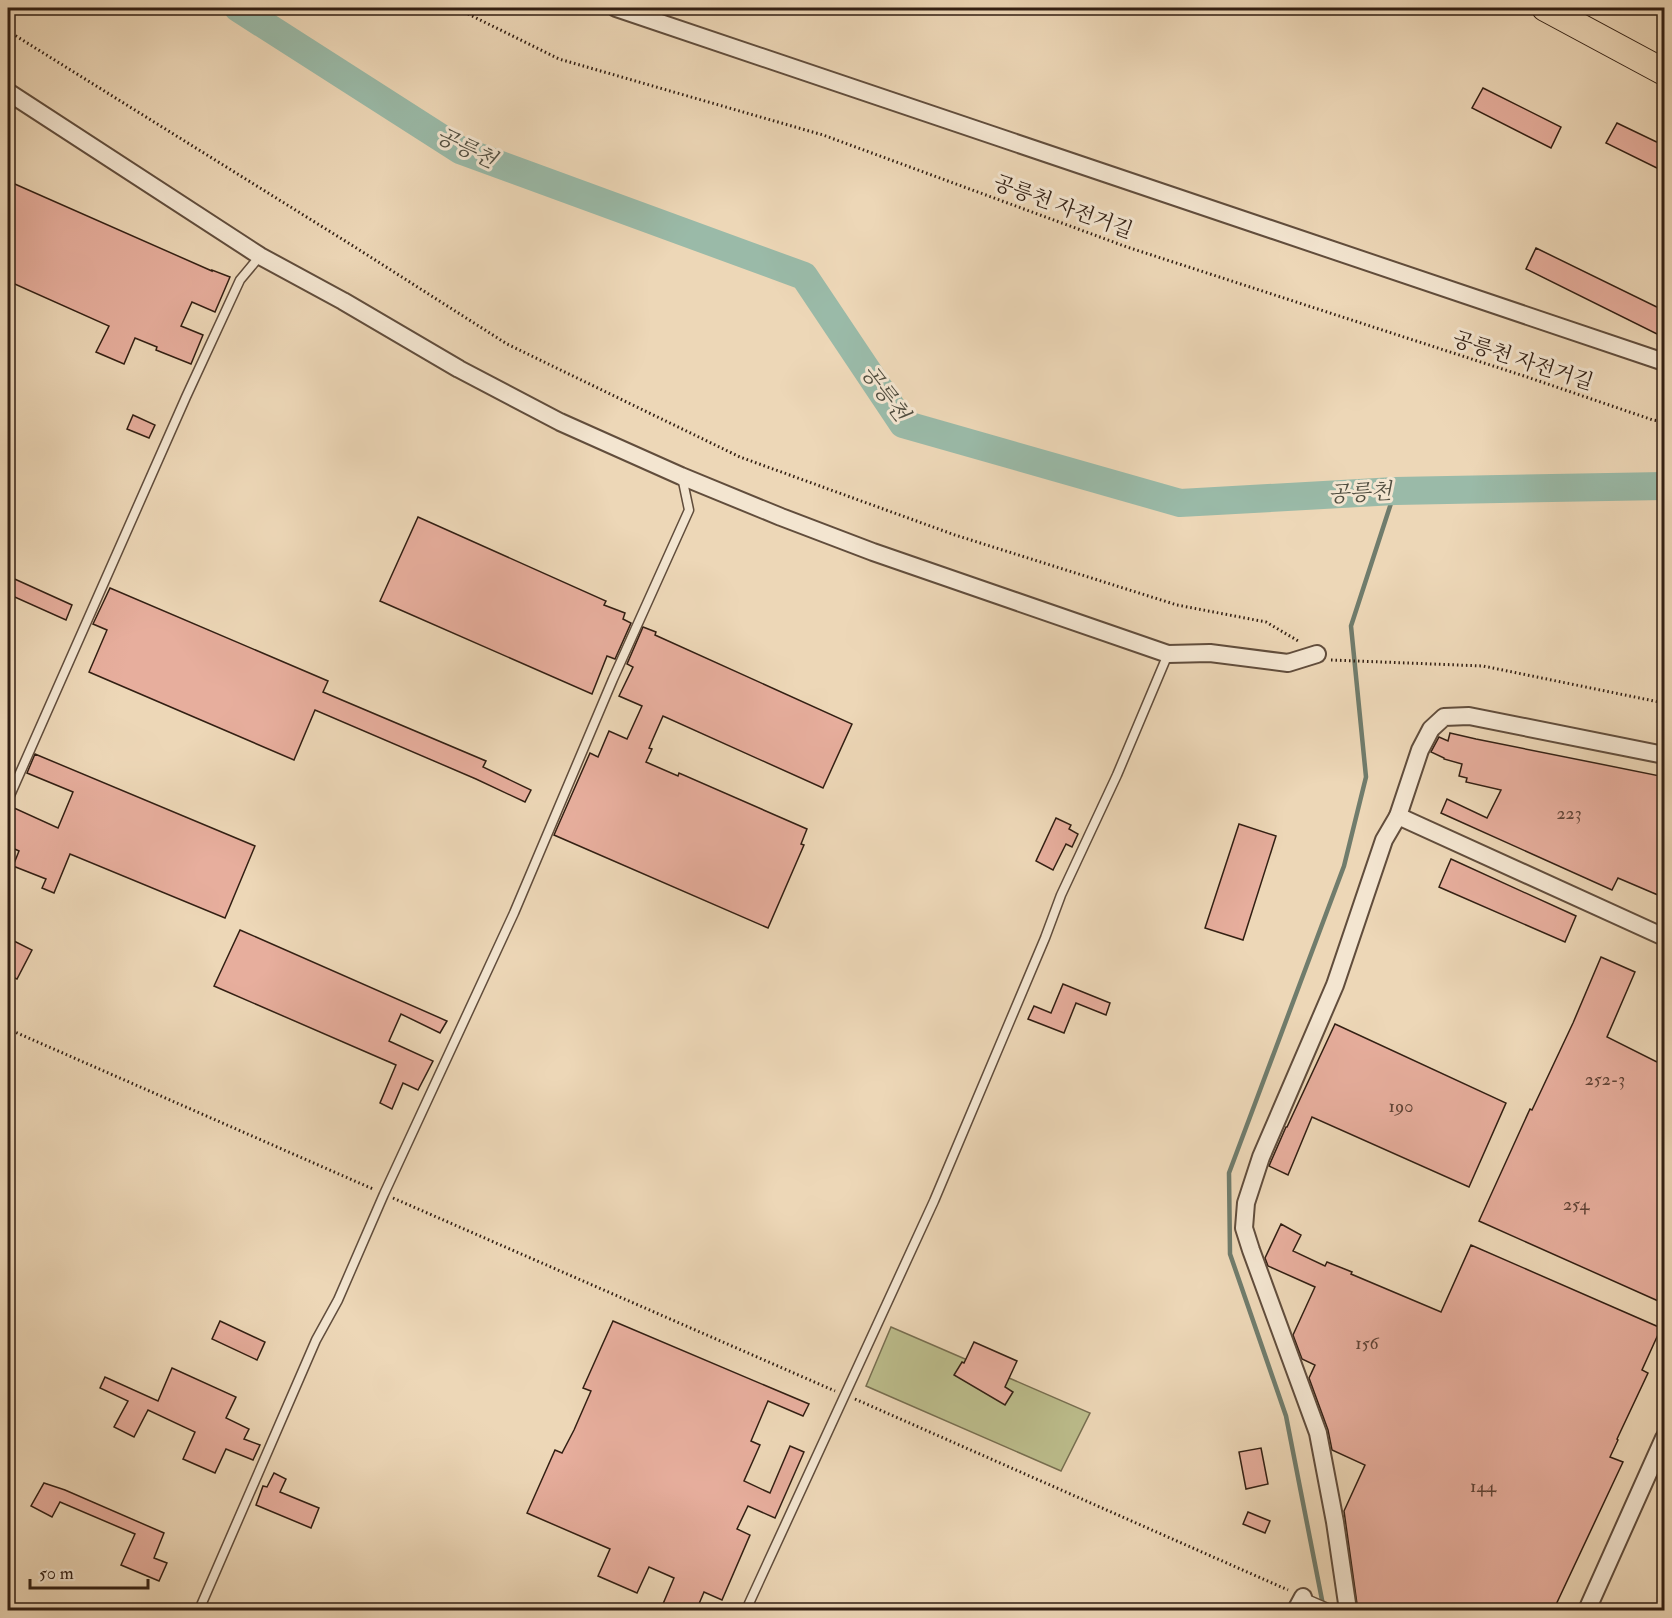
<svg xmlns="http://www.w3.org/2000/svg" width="1672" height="1618" font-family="'IM FELL Double Pica','Noto Serif KR',serif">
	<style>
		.green { fill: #bcbd8c; stroke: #776e50; stroke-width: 1.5 }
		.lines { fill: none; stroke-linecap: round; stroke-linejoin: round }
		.stream { stroke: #707c6c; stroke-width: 4.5 }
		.river { stroke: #9abaa8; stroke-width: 28 }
		.building { fill: #e7ae9d; stroke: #321f13; stroke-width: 1.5 }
		.lane-casing { stroke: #614d3c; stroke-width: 11 }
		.street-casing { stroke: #614d3c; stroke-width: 20 }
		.primary-casing { stroke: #321f13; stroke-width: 28 }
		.path { stroke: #321f13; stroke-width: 3; stroke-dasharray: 1.5 3; stroke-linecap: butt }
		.lane { stroke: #f3e5d0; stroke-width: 8 }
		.street { stroke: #f3e5d0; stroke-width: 16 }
		.primary { stroke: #edd7b7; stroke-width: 26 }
		.labels { text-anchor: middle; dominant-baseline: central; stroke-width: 6; stroke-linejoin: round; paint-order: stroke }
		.number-label { font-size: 18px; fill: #5f4336 }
		.street-label { font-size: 21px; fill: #321f13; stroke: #f3e5d0 }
		.water-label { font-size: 22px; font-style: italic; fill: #514e40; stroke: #f3e5d0 }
	</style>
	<rect width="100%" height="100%" fill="#edd7b7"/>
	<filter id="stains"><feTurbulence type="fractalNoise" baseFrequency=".00333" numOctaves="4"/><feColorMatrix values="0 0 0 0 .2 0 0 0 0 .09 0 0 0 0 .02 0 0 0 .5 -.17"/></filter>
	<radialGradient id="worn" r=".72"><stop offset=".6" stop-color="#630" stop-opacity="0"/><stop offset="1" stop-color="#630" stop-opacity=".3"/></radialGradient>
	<!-- green -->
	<polygon class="green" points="891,1327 1090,1413 1061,1471 866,1386"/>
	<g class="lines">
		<!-- stream -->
		<polyline class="stream" points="1323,1605 1286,1416 1230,1254 1229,1173 1344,866 1366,777 1351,626 1395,491"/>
		<!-- river -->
		<polyline class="river" points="238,8 460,150 804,276 903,424 1180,503 1395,491 1664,486"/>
	</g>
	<!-- building -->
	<g class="building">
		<polygon points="1483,88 1561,127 1551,148 1472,108"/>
		<polygon points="1617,123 1665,146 1665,172 1606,143"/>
		<polygon points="8,181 212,271 212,270 230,277 215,312 192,302 181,326 203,335 191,364 156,350 157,347 135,338 124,364 96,352 109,326 8,281"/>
		<polygon points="1536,248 1665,311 1665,319 1657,334 1526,269"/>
		<polygon points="133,415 155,425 149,438 127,429"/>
		<polygon points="418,517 606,601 604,605 625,613 623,619 631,623 615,659 607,656 592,694 380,601"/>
		<polygon points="8,576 72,605 66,620 8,594"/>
		<polygon points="110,588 328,681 323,692 486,761 483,767 531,790 525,802 476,779 315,710 294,760 89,672 107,630 93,624"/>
		<polygon points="643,627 656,632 655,635 852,724 823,788 663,716 649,748 652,749 646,762 678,776 679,773 807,829 801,844 804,845 768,928 554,835 590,753 598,757 609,731 627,739 642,706 619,696 633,667 627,664"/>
		<polygon points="1450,733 1476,739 1665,777 1665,898 1618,878 1612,890 1441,813 1447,799 1487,818 1501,790 1466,782 1467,778 1459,776 1462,764 1444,759 1444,758 1431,752 1439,737 1448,741"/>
		<polygon points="35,754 255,846 225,918 70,854 54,893 42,888 46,879 13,866 19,851 8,846 8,817 12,807 58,828 73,792 27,773"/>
		<polygon points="1056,818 1071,825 1069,829 1078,834 1072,847 1066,844 1053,870 1036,861"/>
		<polygon points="1239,824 1276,836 1243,940 1205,928"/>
		<polygon points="1451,859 1576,916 1565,942 1439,887"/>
		<polygon points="240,930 447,1021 440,1033 401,1014 389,1041 433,1061 418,1090 403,1083 392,1109 380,1103 396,1065 214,986"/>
		<polygon points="8,938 32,950 17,979 8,975"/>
		<polygon points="1601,957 1635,972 1607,1037 1665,1066 1665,1304 1479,1221 1530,1109 1532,1110 1573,1023"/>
		<polygon points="1063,984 1110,1003 1106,1015 1076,1003 1064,1033 1028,1019 1034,1006 1051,1013"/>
		<polygon points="1335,1024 1506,1103 1469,1187 1312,1117 1288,1175 1269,1166 1286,1127 1287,1127"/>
		<polygon points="1281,1224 1301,1235 1293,1251 1325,1266 1327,1262 1352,1272 1351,1274 1441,1312 1471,1245 1661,1328 1642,1370 1648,1373 1617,1439 1618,1440 1610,1457 1623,1462 1553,1611 1358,1611 1344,1511 1365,1465 1332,1450 1328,1430 1309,1378 1315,1365 1302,1359 1293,1335 1315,1287 1268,1266 1265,1258"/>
		<polygon points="220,1321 265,1342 257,1360 212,1339"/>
		<polygon points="613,1321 809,1404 803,1416 768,1401 751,1441 760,1445 744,1481 770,1493 790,1446 804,1452 775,1518 748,1506 737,1529 750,1535 722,1600 704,1592 696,1611 677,1611 663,1604 674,1578 649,1567 637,1593 598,1576 610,1549 527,1513 555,1450 562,1453 574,1430 591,1391 583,1388"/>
		<polygon points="974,1342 1017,1361 1005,1387 1013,1392 1005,1405 954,1375 962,1362 964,1363"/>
		<polygon points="172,1368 236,1397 226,1418 249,1429 244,1439 260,1445 253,1460 226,1449 215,1473 183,1459 195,1432 148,1410 134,1437 114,1427 128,1401 100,1388 105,1377 158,1401"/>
		<polygon points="1261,1448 1268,1484 1246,1489 1239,1452"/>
		<polygon points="274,1473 286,1479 280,1492 319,1508 311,1528 256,1505 263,1486 267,1487"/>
		<polygon points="44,1483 65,1490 164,1533 154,1558 167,1563 159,1581 121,1565 135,1534 60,1502 52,1517 31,1506"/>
		<polygon points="1248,1512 1270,1521 1265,1533 1243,1524"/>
	</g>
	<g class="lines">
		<defs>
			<g id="lane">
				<polyline points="8,119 8,124"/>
				<polyline points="8,800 186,397 240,280 260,256"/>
				<polyline points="1309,1600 1332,1610"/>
				<polyline points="199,1610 316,1340 338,1300 384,1194 514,913 613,679 689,510 682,477"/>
				<polyline points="746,1610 934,1201 1045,938 1061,895 1117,775 1168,654"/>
			</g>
			<g id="street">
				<polyline points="616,8 1664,362"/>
				<polyline points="8,92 260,256 343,301 459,369 560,422 681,476 781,517 873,552 1168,654 1210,653 1288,663 1317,654"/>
				<polyline points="1398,816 1664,937"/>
				<polyline points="1296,1610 1303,1597"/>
				<polyline points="1348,1610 1335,1522 1318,1433 1251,1250 1244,1228 1246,1203 1261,1157 1335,985 1384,840 1398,816 1420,750 1431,729 1444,717 1469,716 1664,755"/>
				<polyline points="1587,1610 1664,1438"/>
			</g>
			<polyline id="primary" points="1545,8 1664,72"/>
		</defs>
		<!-- lane casing -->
		<use href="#lane" class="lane-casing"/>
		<!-- street casing -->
		<use href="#street" class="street-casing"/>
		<!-- primary casing -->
		<use href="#primary" class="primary-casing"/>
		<!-- path -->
		<g class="path">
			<polyline points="456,8 559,59 823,135 1127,247 1527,377 1653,420 1664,422"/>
			<polyline points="8,31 350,244 507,344 740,457 955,535 1177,605 1266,622 1300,642"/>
			<polyline points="1331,660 1483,666 1664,703"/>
			<polyline points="8,1029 373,1189"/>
			<polyline points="393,1198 835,1391"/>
			<polyline points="855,1399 1288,1590"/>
		</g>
		<!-- lane -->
		<use href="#lane" class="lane"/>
		<!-- street -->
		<use href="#street" class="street"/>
		<!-- primary -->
		<use href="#primary" class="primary"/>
	</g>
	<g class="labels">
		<!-- number labels -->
		<g class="number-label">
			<text x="1569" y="813">223</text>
			<text x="1605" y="1079">252-3</text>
			<text x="1401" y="1106">190</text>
			<text x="1576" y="1204">254</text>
			<text x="1367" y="1343">156</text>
			<text x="1483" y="1486">144</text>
		</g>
		<!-- street labels -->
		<g class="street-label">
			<text transform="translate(1063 207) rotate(20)">공릉천 자전거길</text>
			<text transform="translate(1523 361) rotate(18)">공릉천 자전거길</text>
		</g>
		<!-- water labels -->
		<g class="water-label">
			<text transform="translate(466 148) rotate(26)">공릉천</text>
			<text transform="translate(885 393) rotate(53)">공릉천</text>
			<text transform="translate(1360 493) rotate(-3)">공릉천</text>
		</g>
	</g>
	<!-- margin -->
	<rect width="1672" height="1618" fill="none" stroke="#edd7b7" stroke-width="30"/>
	<rect x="9" y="9" width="1654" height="1600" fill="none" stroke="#321f13" stroke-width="3"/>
	<rect x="15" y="15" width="1642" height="1588" fill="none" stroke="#321f13" stroke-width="1.5"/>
	<!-- scale -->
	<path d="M30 1579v9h118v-9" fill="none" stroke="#321f13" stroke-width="3"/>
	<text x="39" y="1579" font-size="18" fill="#321f13" stroke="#f3e5d0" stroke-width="4.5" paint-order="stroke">50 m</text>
	<rect width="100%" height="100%" filter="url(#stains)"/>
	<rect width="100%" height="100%" fill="url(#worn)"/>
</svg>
